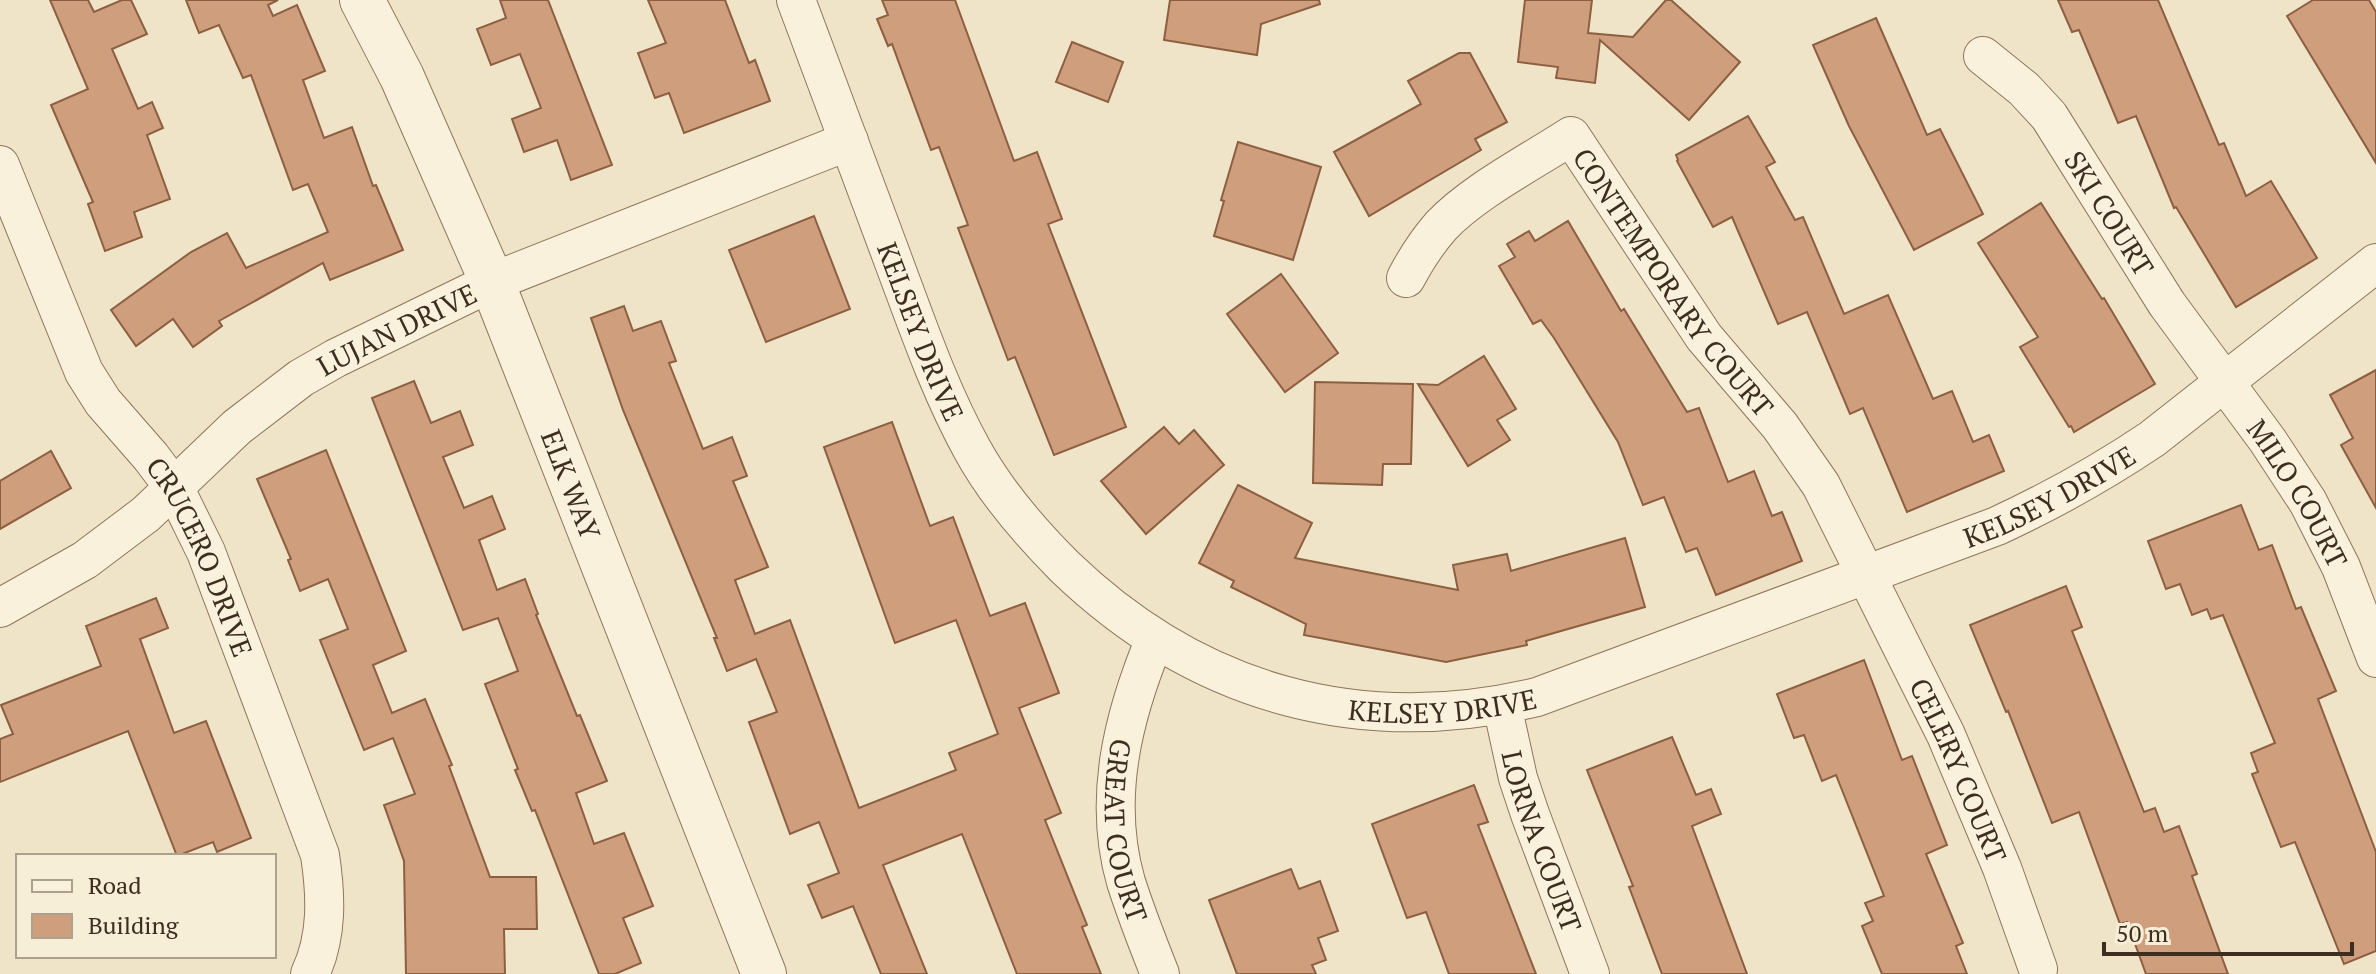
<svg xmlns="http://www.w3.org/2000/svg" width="2376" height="974" font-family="'PT Serif',serif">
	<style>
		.building { fill: #cf9f7d; stroke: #8d5f41; stroke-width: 2 }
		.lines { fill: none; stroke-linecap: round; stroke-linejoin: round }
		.minor-casing { stroke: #8d765c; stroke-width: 40 }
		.tertiary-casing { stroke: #8d765c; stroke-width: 46 }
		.minor { stroke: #faf1dc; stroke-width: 38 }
		.tertiary { stroke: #faf1dc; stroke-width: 44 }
		.labels { text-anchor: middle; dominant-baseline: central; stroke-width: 8; stroke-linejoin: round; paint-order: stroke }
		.street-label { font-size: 28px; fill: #3d2e20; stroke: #f7eed8 }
	</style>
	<rect width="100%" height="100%" fill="#f0e4c8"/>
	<!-- building -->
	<g class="building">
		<polygon points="50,0 88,0 94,12 122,0 131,0 147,34 112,49 138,109 152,102 163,128 147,135 170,199 134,212 142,237 105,251 88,204 93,202 51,105 88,89"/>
		<polygon points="186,0 278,0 268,5 273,16 297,5 325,71 303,80 324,138 352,127 373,186 376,185 403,250 330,280 323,263 219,321 222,326 193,347 173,319 136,346 111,310 191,252 227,233 246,268 328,232 308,184 293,190 251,75 243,78 219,25 199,33"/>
		<polygon points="500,0 548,0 612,165 571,180 557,140 524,152 512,119 541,108 520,54 491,65 477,29 506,18"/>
		<polygon points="648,0 725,0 749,63 755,60 770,101 684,133 669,93 655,98 638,53 666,43"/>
		<polygon points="882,0 955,0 1014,161 1037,152 1062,219 1048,224 1126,427 1054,455 1015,357 1008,360 958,228 968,225 939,147 931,150 892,44 888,46 877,19 888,15"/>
		<polygon points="1170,0 1319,0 1320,4 1261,24 1257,55 1164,40"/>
		<polygon points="1525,0 1592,0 1588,33 1633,37 1666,0 1671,0 1740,62 1689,120 1600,40 1595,83 1556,78 1558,67 1518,62"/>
		<polygon points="2058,0 2158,0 2219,145 2224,143 2246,196 2271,181 2317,258 2236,307 2176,207 2174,208 2136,116 2118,123 2079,30 2072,32"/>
		<polygon points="2313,0 2369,0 2376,12 2376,163 2287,16"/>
		<polygon points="1876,18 1927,135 1940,129 1983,214 1914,250 1849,126 1813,45"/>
		<polygon points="1072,42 1123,62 1108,102 1056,82"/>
		<polygon points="1459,53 1470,53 1507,122 1475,139 1481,150 1369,216 1334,152 1421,104 1408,81"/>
		<polygon points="1748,116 1775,162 1766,167 1795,220 1803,217 1844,314 1888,295 1933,399 1952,391 1973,442 1989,435 2004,471 1907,512 1863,408 1850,414 1807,312 1778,324 1732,217 1713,227 1677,161 1678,160 1676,155"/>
		<polygon points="1238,142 1321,167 1293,260 1214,236 1224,201 1221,200"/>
		<polygon points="2041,203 2102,299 2104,298 2155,384 2074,432 2071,426 2069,427 2020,347 2038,337 1978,243"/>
		<polygon points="814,216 850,309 766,342 729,250"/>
		<polygon points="1568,221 1621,311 1624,309 1687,412 1699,408 1728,482 1754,471 1772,516 1782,512 1802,561 1716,595 1697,548 1686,552 1664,497 1643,505 1618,442 1554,338 1541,320 1533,324 1499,266 1515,257 1507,244 1529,231 1535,241"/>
		<polygon points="1281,274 1338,353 1285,392 1227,314"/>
		<polygon points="624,306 633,331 661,321 676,361 669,363 703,449 732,437 747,476 733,481 768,567 735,580 755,634 790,620 859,808 956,770 949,753 998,734 956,620 895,643 824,447 892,422 930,526 953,517 990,616 1025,603 1059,693 1019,708 1061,813 1045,820 1087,925 1082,927 1101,974 1017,974 962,834 883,865 927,974 881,974 853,906 822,918 808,885 839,873 819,822 790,834 749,722 777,712 756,659 727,671 714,638 717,638 623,410 591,318"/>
		<polygon points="1484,356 1516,409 1497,420 1510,440 1468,466 1418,384 1438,385"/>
		<polygon points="2376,370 2376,508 2341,445 2353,438 2330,395"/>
		<polygon points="414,381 431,423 460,411 473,445 443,457 464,508 492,496 505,529 479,540 497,590 525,579 538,614 536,615 577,716 580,715 607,781 576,793 594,844 624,833 653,906 623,918 641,963 615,974 599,974 535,810 532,811 515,770 518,769 485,684 518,671 498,618 463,630 372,398"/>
		<polygon points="1315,382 1413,384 1411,464 1383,464 1382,485 1313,483"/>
		<polygon points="1164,427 1179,444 1194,430 1224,465 1146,534 1101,481"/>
		<polygon points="326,450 406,651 373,665 392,713 425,699 452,765 449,766 490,877 536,877 537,929 504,929 505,974 406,974 404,861 384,805 415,794 393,738 364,750 320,640 348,629 328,579 300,591 288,560 291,559 257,479"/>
		<polygon points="51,451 71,488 0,529 0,481"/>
		<polygon points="1238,485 1312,523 1295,558 1458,590 1453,565 1507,554 1511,571 1625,538 1645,607 1526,641 1527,645 1446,662 1304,635 1306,624 1231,587 1234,581 1199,563"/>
		<polygon points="2241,505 2259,550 2272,545 2296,609 2301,607 2336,691 2318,699 2376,852 2376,951 2344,964 2295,842 2281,847 2252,774 2258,772 2251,753 2275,743 2223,615 2211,619 2207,609 2192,615 2180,584 2166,589 2148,541"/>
		<polygon points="2066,586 2082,627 2072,631 2144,812 2155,808 2164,832 2179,826 2197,874 2192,876 2228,974 2146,974 2127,922 2120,924 2079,812 2052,823 2008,711 2006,712 1970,625"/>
		<polygon points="156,598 168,628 140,639 174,733 206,721 251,838 217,852 213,842 177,856 128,731 0,782 0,739 13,734 1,705 101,666 86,626"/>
		<polygon points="1864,660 1902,760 1912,756 1947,845 1926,854 1963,943 1956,946 1967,974 1882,974 1862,926 1873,921 1865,903 1884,896 1836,775 1822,781 1804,735 1794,738 1777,694"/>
		<polygon points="1672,737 1696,795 1711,789 1721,814 1692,826 1747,974 1662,974 1629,887 1633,886 1587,770"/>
		<polygon points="1474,785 1488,822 1478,825 1536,974 1449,974 1426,912 1407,918 1372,824"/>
		<polygon points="1291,869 1299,889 1320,881 1338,931 1318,938 1326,960 1312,965 1316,974 1237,974 1209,900"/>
	</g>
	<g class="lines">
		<defs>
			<g id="minor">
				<path id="s1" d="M 796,0 C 828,87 861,173 893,260 C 917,324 939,389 972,449 C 996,493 1030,532 1065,567 C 1197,694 1359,739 1537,697 L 1997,526 C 2051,501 2103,472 2152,439 L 2376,263"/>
				<path id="s2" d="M 1983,56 L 2024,89 L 2049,116 L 2167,304 L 2268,441 L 2308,502 L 2341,567 L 2376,658"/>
				<path id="s3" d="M 0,165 L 84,372 L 103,402 L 151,457 L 175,489 L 206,552 L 320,855 C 326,895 328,936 310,974"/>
				<path id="s4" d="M 1406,278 C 1416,259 1427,242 1441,226 C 1473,192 1531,162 1571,136 L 1704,337 L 1780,426 L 1821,485 L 1946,735 L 2002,868 L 2038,969"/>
				<path id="s5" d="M 0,608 L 85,560 L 146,514 L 237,427 L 301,378 L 336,358 L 492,282 L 849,141"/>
				<path id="s6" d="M 1155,639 C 1123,716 1102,799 1126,882 C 1136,913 1148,944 1160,974"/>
				<path id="s7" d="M 1502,705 L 1518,778 L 1530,814 L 1590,974"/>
			</g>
			<g id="tertiary">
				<path id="s8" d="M 362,0 L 402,77 L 492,282 L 764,974"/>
			</g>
		</defs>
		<!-- minor casing -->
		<use href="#minor" class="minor-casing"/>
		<!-- tertiary casing -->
		<use href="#tertiary" class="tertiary-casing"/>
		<!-- minor -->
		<use href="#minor" class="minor"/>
		<!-- tertiary -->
		<use href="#tertiary" class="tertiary"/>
	</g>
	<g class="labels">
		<!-- street labels -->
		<g class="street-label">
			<text stroke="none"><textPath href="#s2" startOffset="204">SKI COURT</textPath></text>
			<text stroke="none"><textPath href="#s4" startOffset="400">CONTEMPORARY COURT</textPath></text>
			<text stroke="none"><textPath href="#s5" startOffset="488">LUJAN DRIVE</textPath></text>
			<text stroke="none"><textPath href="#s1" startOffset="354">KELSEY DRIVE</textPath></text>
			<text stroke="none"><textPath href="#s8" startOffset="528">ELK WAY</textPath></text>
			<text stroke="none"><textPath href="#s1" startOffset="1696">KELSEY DRIVE</textPath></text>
			<text stroke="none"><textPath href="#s2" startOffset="542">MILO COURT</textPath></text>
			<text stroke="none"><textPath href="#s3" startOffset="444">CRUCERO DRIVE</textPath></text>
			<text stroke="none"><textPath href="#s1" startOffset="1050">KELSEY DRIVE</textPath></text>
			<text stroke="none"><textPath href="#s4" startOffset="968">CELERY COURT</textPath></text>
			<text stroke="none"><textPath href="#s6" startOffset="198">GREAT COURT</textPath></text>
			<text stroke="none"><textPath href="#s7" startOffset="142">LORNA COURT</textPath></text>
		</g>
	</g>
	<!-- legend -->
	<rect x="16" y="854" width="260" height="104" fill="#f7eed8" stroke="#ada18e" stroke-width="2"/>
	<rect x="32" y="880" width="40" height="12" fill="#faf1dc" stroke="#ada18e" stroke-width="2"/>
	<text x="88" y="894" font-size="24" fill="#3d2e20">Road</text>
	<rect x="32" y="914" width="40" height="24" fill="#cf9f7d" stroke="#ada18e" stroke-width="2"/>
	<text x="88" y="934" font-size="24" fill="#3d2e20">Building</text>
	<!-- scale -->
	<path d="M2104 942v12h248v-12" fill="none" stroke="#3d2e20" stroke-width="4"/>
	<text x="2116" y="942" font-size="24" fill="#3d2e20" stroke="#f7eed8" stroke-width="6" paint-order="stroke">50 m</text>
</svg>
